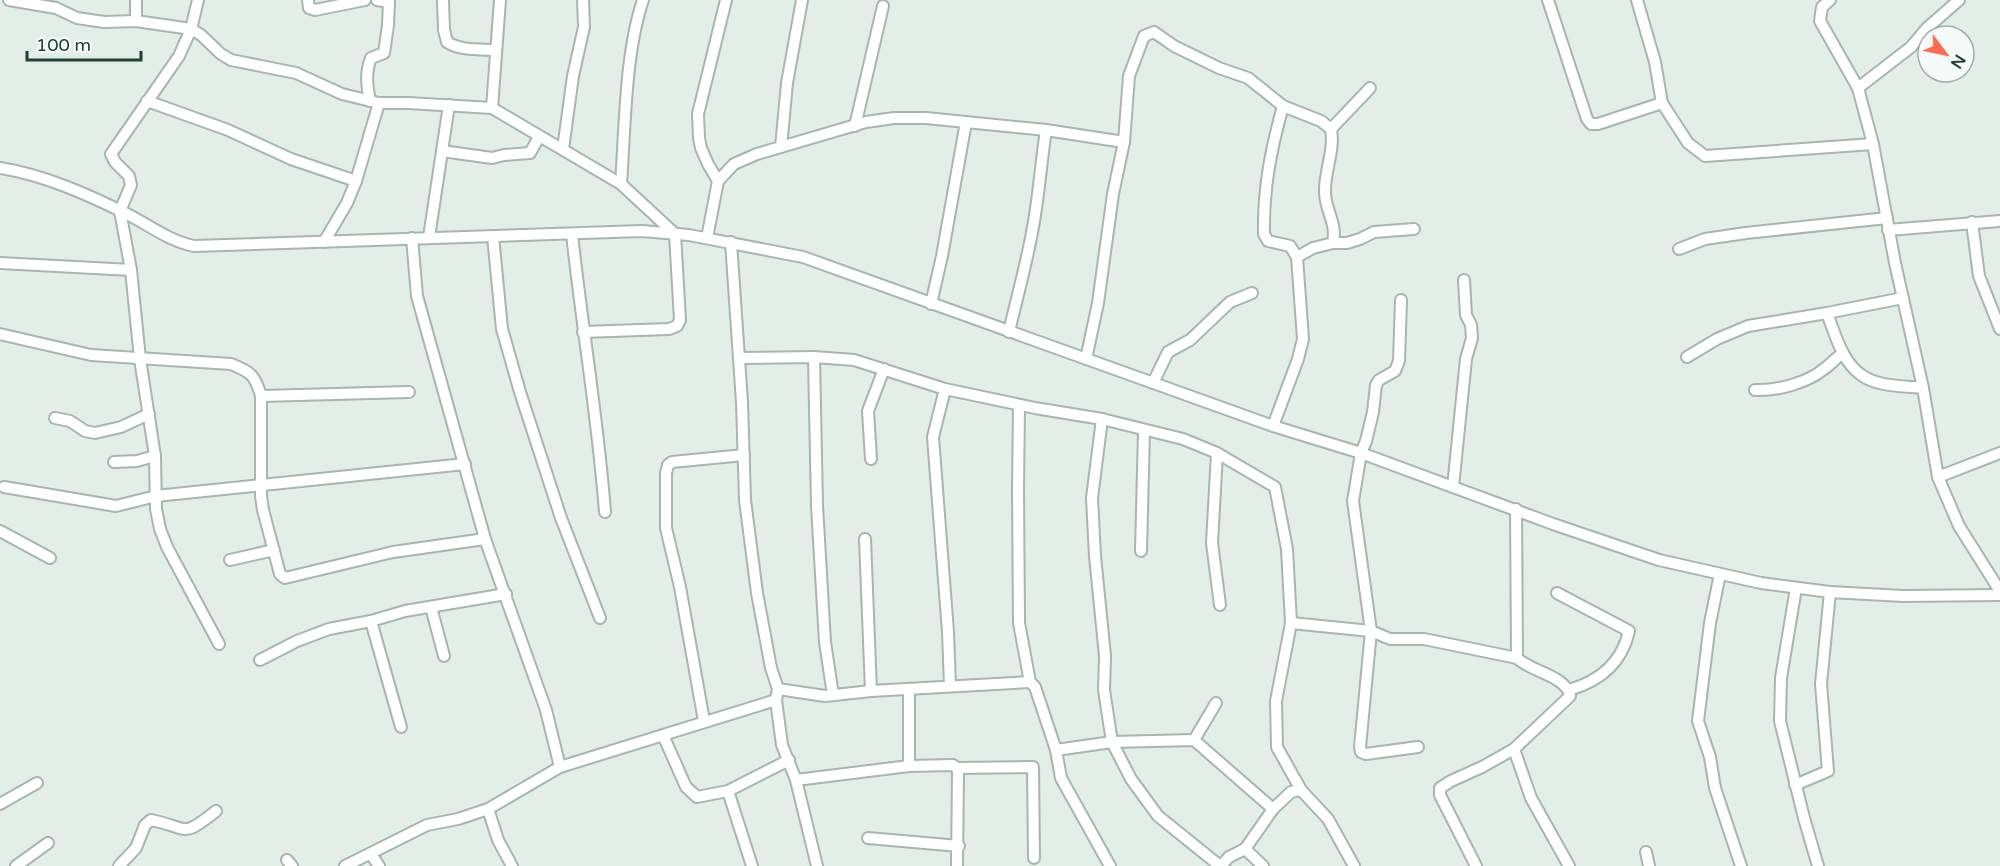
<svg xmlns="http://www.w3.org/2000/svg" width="2000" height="866" font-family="'Varela Round',sans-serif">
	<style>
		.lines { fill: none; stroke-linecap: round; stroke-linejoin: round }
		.minor-casing { stroke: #a5b7af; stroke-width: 14 }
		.minor { stroke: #fff; stroke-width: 10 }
	</style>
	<rect width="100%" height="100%" fill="#e3eee8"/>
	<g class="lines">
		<defs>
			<g id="minor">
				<polyline points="9,0 56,8 77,18 104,22 136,21 191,29 201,35 221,54 231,60 296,73 342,94 379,103 408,103 492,108 621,184 675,234 680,320 677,326 669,329 583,332"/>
				<polyline points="136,0 136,21"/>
				<polyline points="198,0 191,29 179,56 111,154 115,162 129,176 131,185 120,211 131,270 140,359 155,456 156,509 160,529 167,547 219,644"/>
				<polyline points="308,0 309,8 315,10 365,0"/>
				<path d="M 443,0 L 444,30 L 447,42 C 461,51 480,49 496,50"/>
				<polyline points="1548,0 1587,119 1591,124 1598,124 1662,103"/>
				<polyline points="1637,0 1655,62 1662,103 1688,143 1705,156 1873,144"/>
				<polyline points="1830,0 1822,7 1820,21 1858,88 1873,144 1895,263 1923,388 1938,477 1959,526 2000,591"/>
				<polyline points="1858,88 1911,47 1927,28 1959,0"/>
				<polyline points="147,101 228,130 291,159 356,181"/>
				<path d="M 370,101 C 367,86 365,73 371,58 L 384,53 L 388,25 L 389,2 L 377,0"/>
				<path d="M 1283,106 C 1271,149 1263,189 1264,234 L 1268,241 L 1290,246 L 1297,257"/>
				<polyline points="492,108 500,0"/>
				<polyline points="855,126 883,6"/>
				<polyline points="1331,129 1370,88"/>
				<polyline points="781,147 787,83 802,0"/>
				<polyline points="563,149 573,76 584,27 583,0"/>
				<polyline points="442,151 492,158 504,155 530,153 539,137"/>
				<path d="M 0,168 C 44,175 87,194 127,214 C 149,225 169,241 194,246 L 642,231 L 689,235 L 803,257 L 1273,426 L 1361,453 L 1553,524 L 1659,560 L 1761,583 L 1830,592 L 1903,596 L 2000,595"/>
				<polyline points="718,181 708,164 701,148 699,138 698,114 726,0"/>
				<path d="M 621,184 C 625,128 625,53 643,0"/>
				<polyline points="1972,222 1979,276 2000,329"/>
				<polyline points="1888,230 2000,221"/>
				<path d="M 572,234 C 582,327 598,419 605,512"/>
				<polyline points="493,236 502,329 520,392 561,518 600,618"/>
				<polyline points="429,237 449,105"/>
				<polyline points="412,238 417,296 485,539 546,710 560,767"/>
				<polyline points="707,238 718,181 734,164 757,154 866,122 894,118 926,118 1046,130 1124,142"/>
				<polyline points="324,242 347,203 356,181 379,103"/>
				<polyline points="731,242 742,402 745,500 757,593 771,668 778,689 776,700 782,745 796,780 817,866"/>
				<polyline points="1333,243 1347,243 1360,239 1374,232 1414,229"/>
				<polyline points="1679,249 1705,239 1746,233 1887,218"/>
				<polyline points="0,263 131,270"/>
				<polyline points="1401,300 1399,361 1395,371 1379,380 1376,385 1373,412 1366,441 1361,453 1353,501 1371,631 1360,747 1361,752 1366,754 1418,747"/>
				<polyline points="931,304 942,256 966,122"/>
				<path d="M 1827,313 C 1835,334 1842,361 1860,374 C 1876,387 1904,386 1923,388"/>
				<path d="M 1009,332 C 1017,297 1027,262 1033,227 C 1039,195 1041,162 1046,130"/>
				<path d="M 0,334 L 91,355 L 231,364 C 251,372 255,375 261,396 L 261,496 L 263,510 L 280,574 L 285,578 L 393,552 L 485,539"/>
				<polyline points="814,357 817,506 825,642 833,695"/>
				<polyline points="1687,357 1717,339 1748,326 1827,313 1903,298"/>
				<polyline points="740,358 814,357 854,360 945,389 1035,408 1102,419 1183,439 1217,453 1275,487 1287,549 1291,623 1276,701 1277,747 1301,790 1328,819 1354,866"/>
				<path d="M 1086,359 L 1098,303 L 1113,194 L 1124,142 L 1129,76 L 1144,36 L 1154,32 L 1174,46 L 1219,68 L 1248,78 L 1283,106 L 1321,121 L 1331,129 C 1335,151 1324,171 1325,193 C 1326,213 1337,222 1333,243 L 1313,248 L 1297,257 L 1303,339 L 1298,359 L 1273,426"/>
				<polyline points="1153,383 1168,352 1190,340 1230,302 1252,293"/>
				<polyline points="945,389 933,437 948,632 950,686"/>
				<path d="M 1755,390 C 1777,391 1807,383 1824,369 C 1831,364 1836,358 1843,353"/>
				<polyline points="261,396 409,392"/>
				<polyline points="1019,405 1018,490 1019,623 1030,682 1035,687 1056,750 1061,778 1110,866"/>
				<polyline points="55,418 70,421 85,431 95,433 121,427 149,414"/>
				<polyline points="1102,419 1092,498 1095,556 1105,656 1104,690 1112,742 1131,779 1158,816 1220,866"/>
				<polyline points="1217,453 1212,543 1220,605"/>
				<polyline points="871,459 868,411 884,369"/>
				<polyline points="114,462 137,461 155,456"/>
				<polyline points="1938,477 2000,453"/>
				<polyline points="4,487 116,506 156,496 465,464"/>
				<polyline points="1453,487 1466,359 1472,338 1471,325 1466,315 1464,280"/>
				<polyline points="0,531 50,558"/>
				<polyline points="865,539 871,691"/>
				<polyline points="1141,551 1144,431"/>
				<polyline points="230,560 274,550"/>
				<polyline points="1720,574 1710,623 1698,721 1710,757 1715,788 1741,866"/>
				<polyline points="1796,588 1781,678 1780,721 1804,818 1818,866"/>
				<path d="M 1557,593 L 1629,631 C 1622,663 1600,681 1569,690"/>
				<polyline points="431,607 444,656"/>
				<polyline points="371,621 401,727"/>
				<polyline points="1291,623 1371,631 1390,639 1424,639 1517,658"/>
				<polyline points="260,660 297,641 329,629 371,621 405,611 506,594"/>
				<polyline points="778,689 825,696 871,691 1030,682"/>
				<polyline points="909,689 909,766"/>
				<polyline points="704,721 680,587 666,528 666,473 668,465 672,462 744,455"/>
				<polyline points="663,735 686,787 697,797 728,791 789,760"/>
				<polyline points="1194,740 1216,703"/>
				<polyline points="1514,749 1531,798 1569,866"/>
				<polyline points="1056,750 1112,742 1194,740 1273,809"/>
				<polyline points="957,768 1033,767 1034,858"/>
				<polyline points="796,780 909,766 953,765 957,768 958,772 957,866"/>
				<polyline points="1795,785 1828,771 1821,684 1830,592"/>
				<polyline points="728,791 752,866"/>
				<polyline points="0,804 37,783"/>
				<polyline points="488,809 498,840 512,866"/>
				<polyline points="868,838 959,846"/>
				<polyline points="1245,849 1263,866"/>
				<polyline points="1646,852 1649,866"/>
				<polyline points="371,854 379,866"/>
				<polyline points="287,860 292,866"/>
				<polyline points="16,866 48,843"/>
				<path d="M 119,866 L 136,848 L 145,825 L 151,820 C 190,828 181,839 216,811"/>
				<polyline points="345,866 427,825 458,819 488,809 560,767 776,700"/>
				<polyline points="1221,866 1229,857 1245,849 1273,809 1291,792 1301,790"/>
				<path d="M 1476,866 L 1440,795 L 1440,788 L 1451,781 L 1482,767 L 1514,749 L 1570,696 C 1567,676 1531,672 1517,658 L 1516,509"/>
			</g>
		</defs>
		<!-- minor casing -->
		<use href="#minor" class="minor-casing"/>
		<!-- minor -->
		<use href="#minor" class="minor"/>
	</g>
	<!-- north arrow -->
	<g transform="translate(1946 54) rotate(122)"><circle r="28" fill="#f4faf7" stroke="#9fb0aa" stroke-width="1.5"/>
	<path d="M0-4.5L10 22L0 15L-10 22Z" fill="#ff6b50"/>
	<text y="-9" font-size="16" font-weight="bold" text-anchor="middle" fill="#204236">N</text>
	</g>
	<!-- scale -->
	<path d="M27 51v9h114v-9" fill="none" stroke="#204236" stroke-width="3"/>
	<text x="36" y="51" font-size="18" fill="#204236" stroke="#f4faf7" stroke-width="4.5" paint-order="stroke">100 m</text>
</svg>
